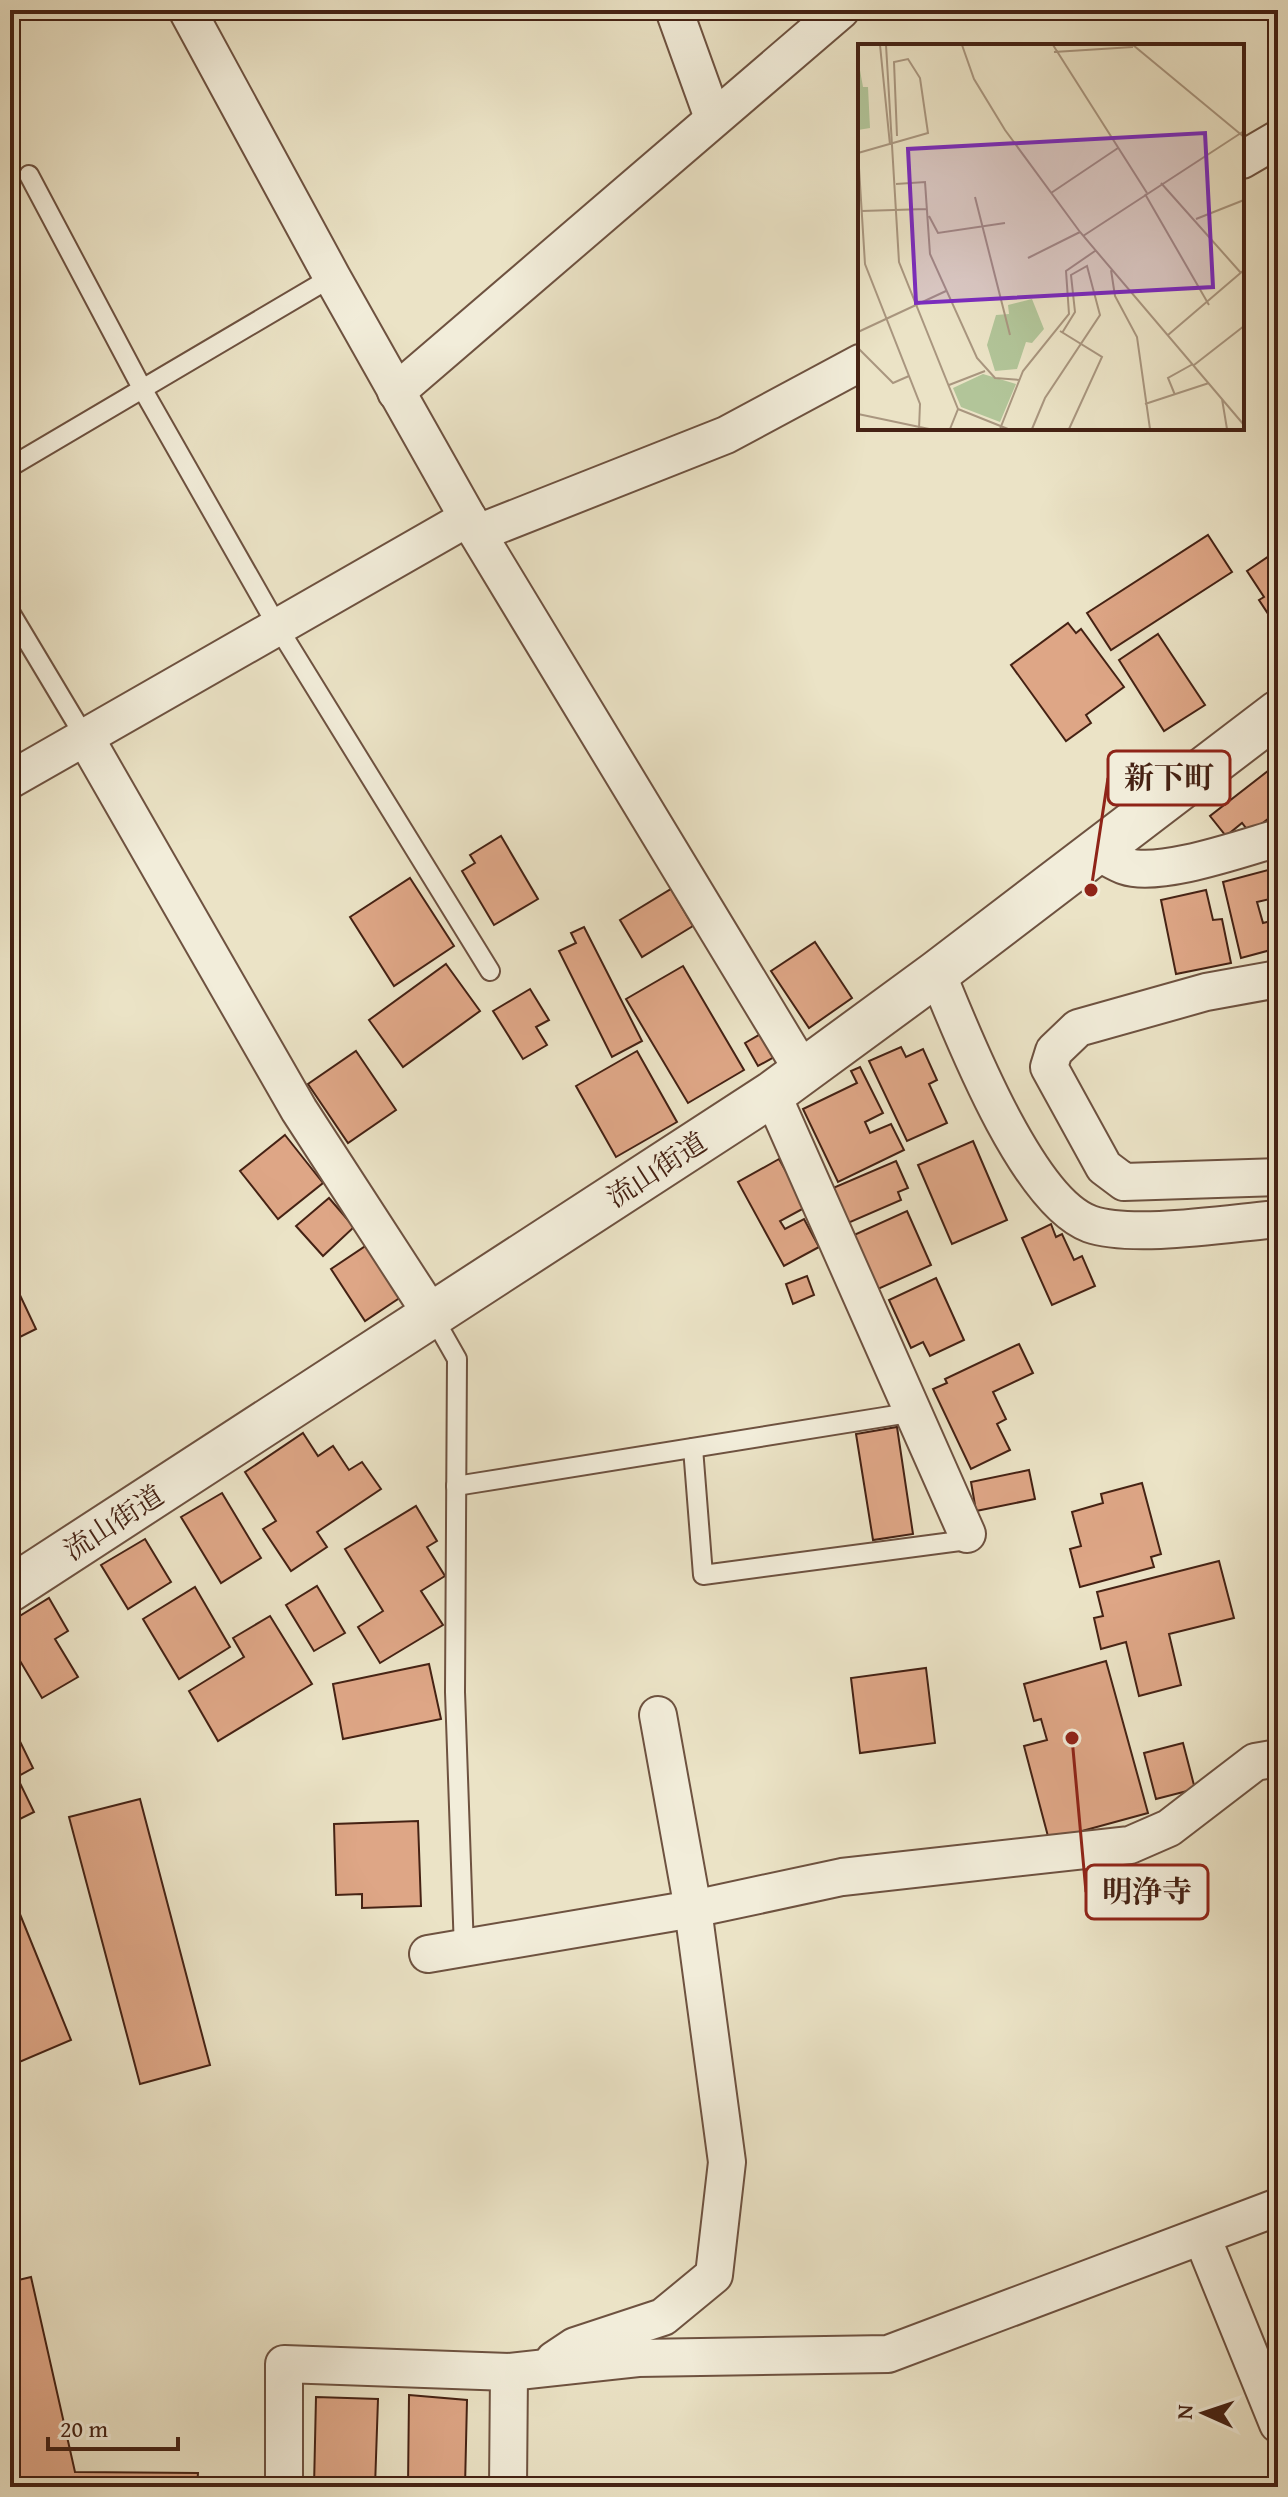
<svg xmlns="http://www.w3.org/2000/svg" width="1288" height="2497" font-family="'Gentium Book Plus','Noto Serif JP',serif">
	<style>
		.building { fill: #dea686; stroke: #452214; stroke-width: 2 }
		.lines { fill: none; stroke-linecap: round; stroke-linejoin: round }
		.service-casing { stroke: #6e5240; stroke-width: 22 }
		.minor-casing { stroke: #6e5240; stroke-width: 40 }
		.tertiary-casing { stroke: #6e5240; stroke-width: 48 }
		.service { stroke: #f2edda; stroke-width: 18 }
		.minor { stroke: #f2edda; stroke-width: 36 }
		.tertiary { stroke: #f2edda; stroke-width: 44 }
		.labels { text-anchor: middle; dominant-baseline: central; stroke-width: 6; stroke-linejoin: round; paint-order: stroke }
		.street-label { font-size: 28px; fill: #452214; stroke: #f2edda }
		.inset-road { fill: none; stroke: #a9967f; stroke-width: 2 }
		.view { fill: #7b2cbf; fill-opacity: 0.15; stroke: #7b2cbf; stroke-width: 4 }
		.inset-edge { fill: none; stroke: #452214; stroke-width: 4 }
		.leader { fill: none; stroke: #8f2418; stroke-width: 3 }
		.callout-dot { fill: #8f2418; stroke: #f2edda; stroke-width: 3 }
		.callout { fill: #f2edda; stroke: #8f2418; stroke-width: 3 }
		.callout-label { font-size: 30px; text-anchor: middle; font-weight: bold; fill: #452214 }
	</style>
	<rect width="100%" height="100%" fill="#ebe3c6"/>
	<filter id="stains"><feTurbulence type="fractalNoise" baseFrequency=".0025" numOctaves="4"/><feColorMatrix values="0 0 0 0 .2 0 0 0 0 .09 0 0 0 0 .02 0 0 0 .5 -.17"/></filter>
	<radialGradient id="worn" r=".72"><stop offset=".6" stop-color="#630" stop-opacity="0"/><stop offset="1" stop-color="#630" stop-opacity=".3"/></radialGradient>
	<!-- building -->
	<g class="building">
		<polygon points="1208,535 1232,572 1111,650 1087,613"/>
		<polygon points="1278,550 1278,629 1259,600 1264,597 1247,571"/>
		<polygon points="1068,623 1076,633 1081,629 1124,687 1086,715 1091,723 1066,741 1011,665"/>
		<polygon points="1158,634 1205,705 1164,731 1119,660"/>
		<polygon points="1278,763 1278,811 1250,833 1242,823 1226,836 1210,816"/>
		<polygon points="501,836 538,899 494,925 462,871 475,863 470,855"/>
		<polygon points="1276,868 1278,897 1257,902 1263,923 1271,921 1278,948 1241,958 1223,882"/>
		<polygon points="410,878 454,946 394,986 350,917"/>
		<polygon points="671,889 693,926 642,957 620,920"/>
		<polygon points="1206,890 1213,920 1222,919 1231,963 1176,974 1161,900"/>
		<polygon points="584,927 642,1041 612,1057 559,951 576,943 571,933"/>
		<polygon points="815,942 852,998 809,1028 771,971"/>
		<polygon points="446,964 480,1011 403,1067 369,1020"/>
		<polygon points="683,966 744,1070 688,1103 626,999"/>
		<polygon points="530,989 549,1020 536,1027 547,1045 523,1059 493,1011"/>
		<polygon points="764,1032 778,1055 758,1066 745,1043"/>
		<polygon points="901,1047 906,1057 923,1049 937,1080 929,1084 947,1123 907,1141 869,1061"/>
		<polygon points="356,1051 396,1110 348,1143 308,1084"/>
		<polygon points="637,1051 677,1122 616,1157 576,1086"/>
		<polygon points="860,1067 883,1113 865,1122 870,1133 891,1124 904,1150 838,1182 803,1109 857,1083 851,1071"/>
		<polygon points="285,1135 323,1183 278,1219 240,1171"/>
		<polygon points="973,1141 1007,1220 952,1244 918,1165"/>
		<polygon points="779,1159 806,1207 780,1221 785,1229 804,1219 819,1247 784,1266 738,1182"/>
		<polygon points="896,1161 908,1188 898,1192 901,1200 848,1223 833,1188"/>
		<polygon points="329,1198 354,1227 323,1256 296,1226"/>
		<polygon points="907,1211 931,1265 878,1289 854,1235"/>
		<polygon points="1051,1224 1056,1237 1062,1234 1074,1260 1082,1256 1095,1286 1052,1305 1022,1238"/>
		<polygon points="367,1245 401,1297 365,1321 331,1269"/>
		<polygon points="10,1274 36,1329 10,1342"/>
		<polygon points="807,1276 814,1295 793,1304 786,1284"/>
		<polygon points="936,1278 964,1340 930,1356 923,1342 911,1348 889,1300"/>
		<polygon points="1019,1344 1033,1373 993,1392 1006,1419 997,1424 1010,1450 971,1469 933,1389 947,1383 945,1379"/>
		<polygon points="897,1427 913,1534 873,1540 856,1434"/>
		<polygon points="303,1433 318,1456 333,1446 349,1470 362,1462 381,1489 317,1532 327,1547 291,1571 263,1529 276,1521 245,1472"/>
		<polygon points="1029,1470 1035,1499 976,1511 971,1482"/>
		<polygon points="1142,1483 1161,1554 1151,1557 1154,1567 1080,1587 1070,1549 1081,1546 1072,1512 1103,1503 1101,1494"/>
		<polygon points="222,1493 261,1558 221,1583 181,1517"/>
		<polygon points="416,1506 437,1541 427,1547 445,1576 421,1591 443,1625 380,1663 358,1627 383,1611 345,1549"/>
		<polygon points="145,1539 171,1582 128,1609 101,1565"/>
		<polygon points="1219,1561 1234,1618 1169,1634 1181,1685 1139,1696 1126,1642 1101,1649 1094,1618 1103,1616 1097,1592"/>
		<polygon points="317,1586 345,1633 314,1651 286,1605"/>
		<polygon points="195,1587 230,1647 179,1679 143,1619"/>
		<polygon points="49,1598 68,1631 55,1639 78,1677 42,1698 10,1644 10,1622"/>
		<polygon points="270,1616 312,1684 218,1741 189,1691 244,1657 233,1638"/>
		<polygon points="1106,1661 1148,1813 1049,1840 1024,1746 1047,1740 1041,1719 1034,1721 1024,1684"/>
		<polygon points="429,1664 441,1719 343,1739 333,1684"/>
		<polygon points="926,1668 935,1743 860,1753 851,1678"/>
		<polygon points="10,1721 33,1768 17,1777 34,1812 10,1824"/>
		<polygon points="1183,1743 1195,1789 1156,1799 1144,1753"/>
		<polygon points="140,1799 210,2065 140,2084 69,1817"/>
		<polygon points="418,1821 421,1906 362,1908 362,1894 336,1895 334,1824"/>
		<polygon points="13,1897 71,2040 10,2066 10,1898"/>
		<polygon points="31,2277 75,2472 198,2473 197,2487 10,2487 10,2282"/>
		<polygon points="409,2395 467,2400 465,2487 408,2487"/>
		<polygon points="316,2397 378,2399 375,2487 314,2487"/>
	</g>
	<g class="lines">
		<defs>
			<g id="service">
				<polyline points="29,175 143,390 279,629 490,971"/>
				<polyline points="10,467 332,277"/>
				<polyline points="10,612 86,739"/>
				<polyline points="432,1315 457,1359 455,1692 464,1950"/>
				<polyline points="693,1448 703,1575 960,1541 967,1534"/>
				<polyline points="456,1486 915,1412"/>
			</g>
			<g id="minor">
				<polyline points="187,10 332,277 468,518 803,1071"/>
				<polyline points="674,10 713,118"/>
				<polyline points="1242,160 1278,139"/>
				<polyline points="396,392 841,10"/>
				<polyline points="478,533 726,435 860,363"/>
				<polyline points="86,739 299,1110 432,1315"/>
				<polyline points="10,780 468,518"/>
				<path d="M 1097,852 C 1106,856 1116,863 1125,866 C 1159,878 1243,848 1278,838"/>
				<path d="M 937,973 C 962,1034 1027,1201 1090,1224 C 1133,1239 1230,1223 1278,1219"/>
				<polyline points="1278,979 1206,992 1078,1028 1054,1051 1049,1067 1104,1167 1124,1182 1278,1177"/>
				<polyline points="772,1094 967,1534"/>
				<polyline points="428,1954 693,1909 842,1877 1130,1845 1169,1828 1255,1762 1278,1758"/>
				<polyline points="1202,2237 1278,2424"/>
				<polyline points="554,2360 575,2346 663,2317 714,2275 727,2162 693,1909 658,1715"/>
				<polyline points="284,2487 284,2364 509,2372 638,2358 888,2354 1278,2207"/>
				<polyline points="508,2487 509,2372"/>
			</g>
			<polyline id="tertiary" points="10,1589 772,1094 937,973 1278,713"/>
		</defs>
		<!-- service casing -->
		<use href="#service" class="service-casing"/>
		<!-- minor casing -->
		<use href="#minor" class="minor-casing"/>
		<!-- tertiary casing -->
		<use href="#tertiary" class="tertiary-casing"/>
		<!-- service -->
		<use href="#service" class="service"/>
		<!-- minor -->
		<use href="#minor" class="minor"/>
		<!-- tertiary -->
		<use href="#tertiary" class="tertiary"/>
	</g>
	<g class="labels">
		<!-- street labels -->
		<g class="street-label">
			<text transform="translate(656 1169) rotate(-33)">流山街道</text>
			<text transform="translate(113 1522) rotate(-33)">流山街道</text>
		</g>
	</g>
	<!-- overview -->
	<g transform="translate(858 44)">
		<rect width="386" height="386" fill="#ebe3c6"/>
		<path d="M 0,15 L 5,43 L 10,43 L 12,84 L 0,86 ZM 125,330 L 158,340 L 142,378 L 103,363 L 95,344 Z" fill="#b2c599"/>
		<path d="M 174,255 L 186,285 L 174,299 L 168,298 L 159,325 L 137,327 L 129,301 L 138,271 L 151,270 L 150,261 Z" fill="#b2c599"/>
		<path class="inset-road" d="M 22,1 L 32,101M 28,1 L 41,218 L 100,365 L 92,385M 104,1 L 116,35 L 147,86 L 222,188 L 386,381M 195,1 L 289,149M 275,1 L 386,93M 196,8 L 275,3M 0,108 L 7,220 L 62,360 L 61,385M 0,109 L 70,89 L 62,34 L 50,15 L 36,18 L 39,92M 303,139 L 383,229M 38,140 L 67,138 L 72,210 L 119,314 L 137,334 L 162,336M 193,149 L 260,104M 287,150 L 351,261M 117,153 L 152,291M 4,167 L 68,165M 71,172 L 80,189 L 147,179M 338,175 L 386,156M 225,192 L 386,87M 170,214 L 222,188M 253,226 L 257,252 L 279,293 L 292,385M 202,287 L 244,313 L 211,385M 0,288 L 88,247M 310,291 L 386,226M 0,304 L 35,339 L 51,332M 336,321 L 386,282M 91,341 L 127,327M 317,351 L 310,334 L 335,320M 364,355 L 369,385M 287,360 L 351,339M 100,365 L 150,385M 0,370 L 71,385M 142,385 L 165,327 L 211,270 L 208,227 L 237,207M 174,385 L 187,354 L 242,271 L 229,222 L 213,231 L 217,268 L 204,289"/>
		<path class="view" d="M 347,89 L 355,243 L 58,259 L 50,105 Z"/>
		<rect width="386" height="386" class="inset-edge"/>
	</g>
	<!-- callouts -->
	<path class="leader" d="M1091 890L1108 778M1072 1738L1086 1892"/>
	<g class="callout-dot">
		<circle cx="1091" cy="890" r="8"/>
		<circle cx="1072" cy="1738" r="8"/>
	</g>
	<g class="callout">
		<rect x="1108" y="751" width="122" height="54" rx="8"/>
		<rect x="1086" y="1865" width="122" height="54" rx="8"/>
	</g>
	<g class="callout-label">
		<text x="1169" y="788">新下町</text>
		<text x="1147" y="1902">明浄寺</text>
	</g>
	<!-- margin -->
	<rect width="1288" height="2497" fill="none" stroke="#ebe3c6" stroke-width="40"/>
	<rect x="12" y="12" width="1264" height="2473" fill="none" stroke="#452214" stroke-width="4"/>
	<rect x="20" y="20" width="1248" height="2457" fill="none" stroke="#452214" stroke-width="2"/>
	<!-- north arrow -->
	<g transform="translate(1204 2413) rotate(273)" stroke="#f2edda" stroke-width="6" paint-order="stroke">
	<path d="M0-6L14 30L0 20L-14 30Z" fill="#452214"/>
	<text y="-12" font-size="22" font-weight="bold" text-anchor="middle" fill="#452214">N</text>
	</g>
	<!-- scale -->
	<path d="M48 2437v12h130v-12" fill="none" stroke="#452214" stroke-width="4"/>
	<text x="60" y="2437" font-size="24" fill="#452214" stroke="#f2edda" stroke-width="6" paint-order="stroke">20 m</text>
	<rect width="100%" height="100%" filter="url(#stains)"/>
	<rect width="100%" height="100%" fill="url(#worn)"/>
</svg>
